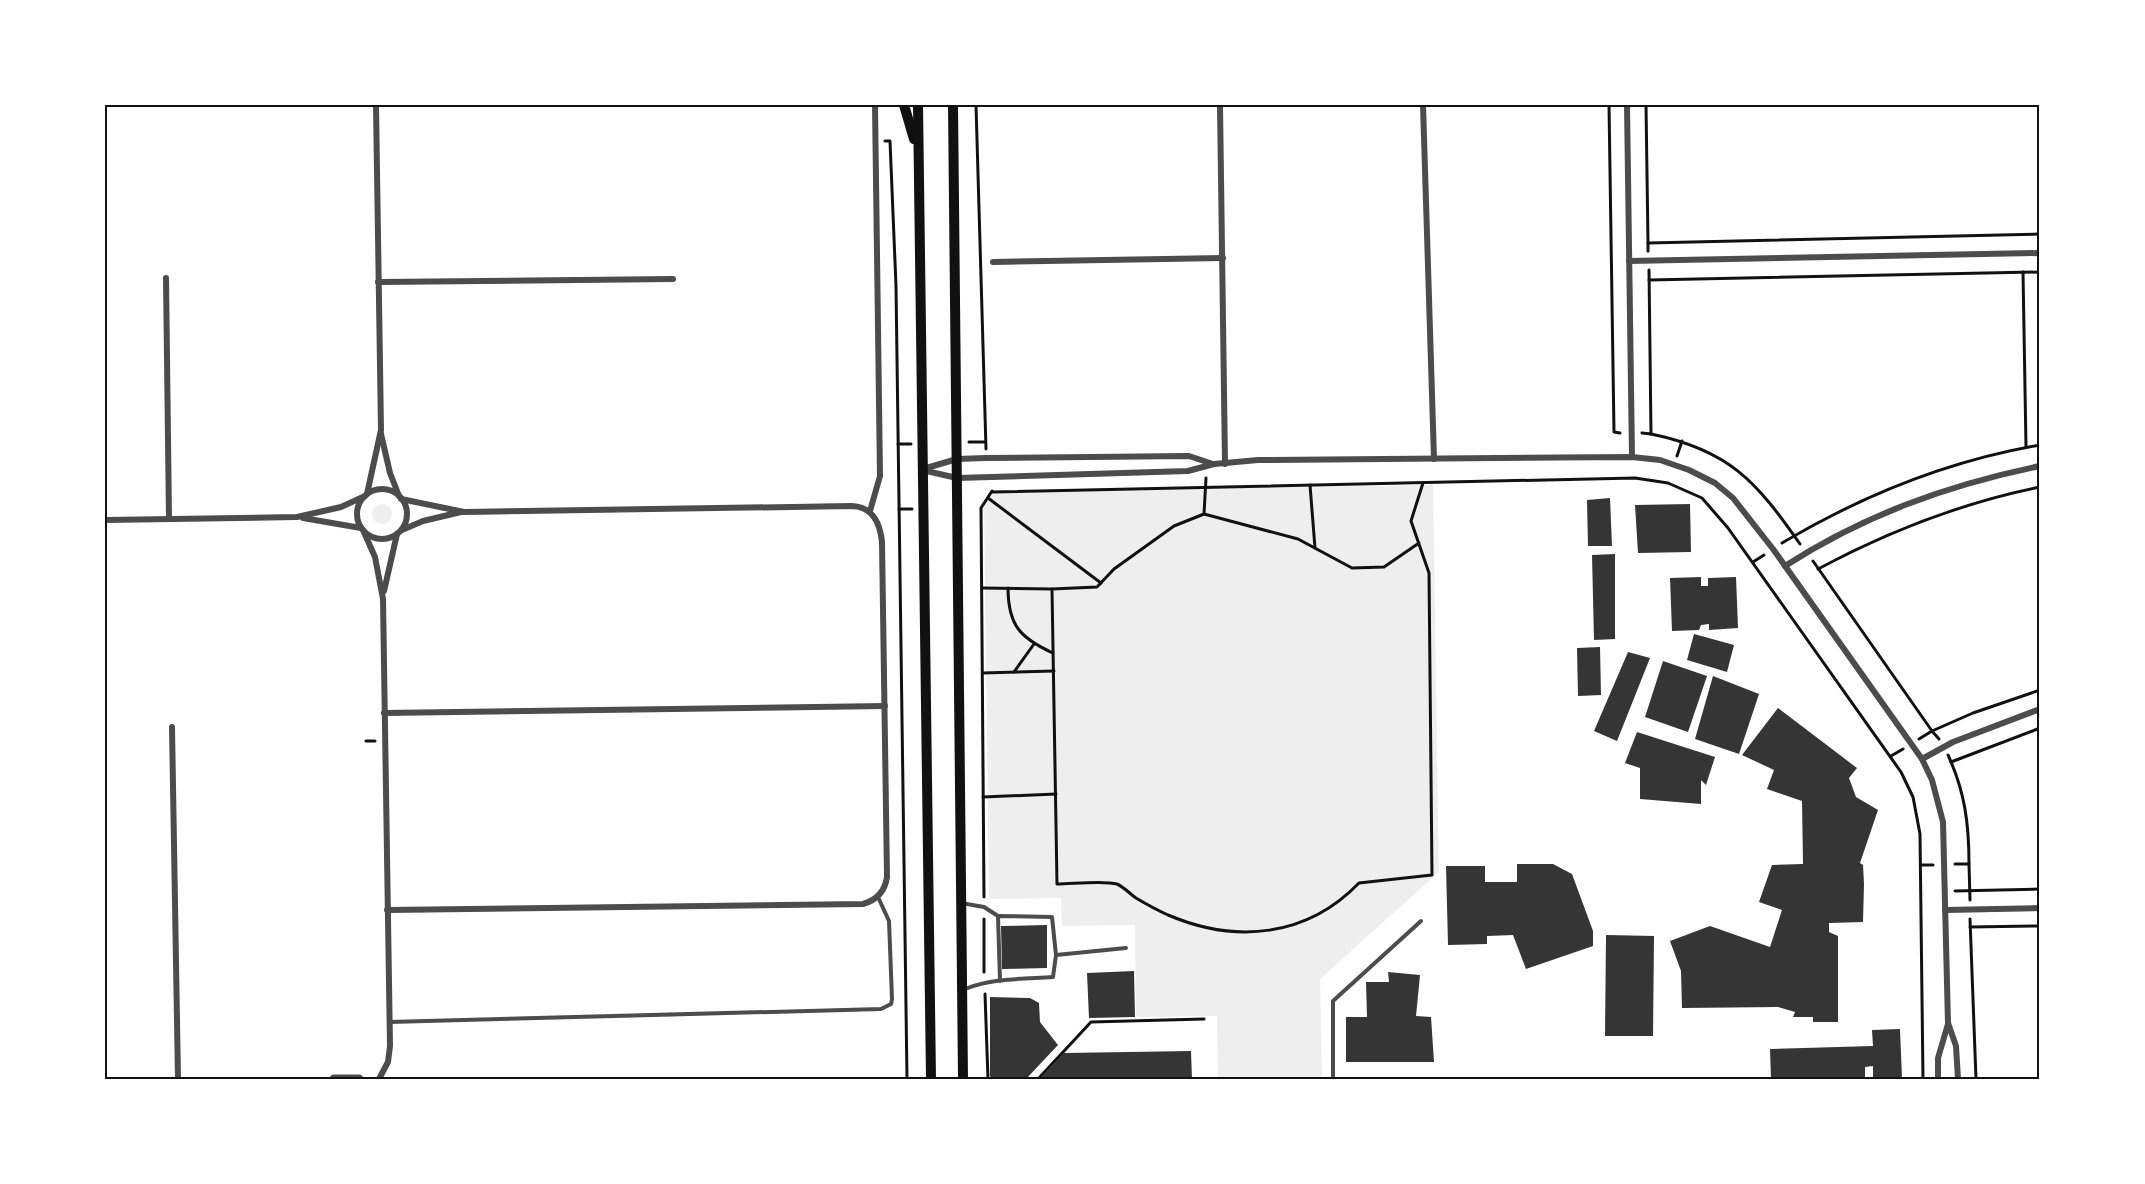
<svg xmlns="http://www.w3.org/2000/svg" width="2145" height="1184" font-family="'DM Sans',sans-serif">
	<style>
		.green { fill: #eee }
		.building { fill: #353535 }
		.lines { fill: none; stroke-linecap: round; stroke-linejoin: round }
		.path { stroke: #111; stroke-width: 3 }
		.service { stroke: #4c4c4c; stroke-width: 4 }
		.minor { stroke: #4c4c4c; stroke-width: 6 }
		.tertiary { stroke: #4c4c4c; stroke-width: 9 }
		.secondary { stroke: #111; stroke-width: 10 }
		.neatline { fill: none; stroke: #111; stroke-width: 2 }
	</style>
	<rect width="100%" height="100%" fill="#fff"/>
	<!-- green -->
	<g class="green">
		<polygon points="1433,485 1439,872 1320,979 1322,1079 1218,1079 1217,1016 1136,1017 1135,925 1062,926 1061,898 989,899 984,504 996,491"/>
		<circle cx="382" cy="514" r="10"/>
	</g>
	<!-- building -->
	<g class="building">
		<polygon points="1610,498 1612,546 1588,546 1587,500"/>
		<polygon points="1690,504 1691,552 1638,553 1635,505"/>
		<polygon points="1615,554 1615,639 1594,640 1592,555"/>
		<polygon points="1701,577 1701,586 1708,586 1708,578 1736,577 1738,628 1709,630 1709,624 1701,625 1699,630 1672,631 1670,578"/>
		<polygon points="1694,634 1734,645 1727,672 1687,660"/>
		<polygon points="1600,647 1601,695 1578,696 1577,648"/>
		<polygon points="1628,652 1650,658 1617,741 1594,731"/>
		<polygon points="1663,661 1707,676 1688,732 1645,717"/>
		<polygon points="1713,676 1759,694 1739,754 1695,739"/>
		<polygon points="1778,708 1857,768 1849,778 1856,797 1878,810 1860,863 1863,865 1864,884 1863,922 1829,923 1829,932 1838,936 1838,1022 1813,1022 1813,1017 1793,1017 1795,1012 1778,1007 1682,1008 1681,971 1670,941 1710,926 1770,947 1782,910 1759,902 1772,865 1803,864 1802,801 1767,789 1774,770 1742,755"/>
		<polygon points="1637,732 1715,757 1706,785 1701,780 1701,804 1640,799 1640,768 1625,763"/>
		<polygon points="1517,864 1553,864 1572,874 1593,931 1593,946 1526,969 1513,935 1487,936 1487,944 1448,945 1446,866 1485,866 1485,882 1517,882"/>
		<polygon points="1047,925 1047,968 1002,969 1001,926"/>
		<polygon points="1606,935 1654,936 1653,1036 1605,1036"/>
		<polygon points="1134,971 1135,1017 1089,1018 1087,973"/>
		<polygon points="1388,972 1420,975 1416,1016 1431,1017 1434,1062 1346,1062 1346,1017 1367,1017 1366,982 1389,982"/>
		<polygon points="990,997 1030,998 1039,1003 1040,1022 1058,1045 1026,1079 993,1079 990,1076"/>
		<polygon points="1900,1029 1902,1078 1873,1079 1873,1066 1865,1067 1865,1079 1771,1079 1770,1049 1873,1046 1872,1030"/>
		<polygon points="1191,1051 1192,1079 1040,1079 1064,1053"/>
	</g>
	<g class="lines">
		<!-- path -->
		<g class="path">
			<polyline points="976,105 986,449"/>
			<polyline points="1609,105 1614,432 1620,433"/>
			<polyline points="1646,105 1648,243"/>
			<polyline points="885,141 890,141 896,286 907,1079"/>
			<polyline points="1648,251 1648,243 2040,234"/>
			<polyline points="2023,272 2026,447"/>
			<polyline points="1649,280 2040,272"/>
			<polyline points="1642,433 1651,434 1649,270"/>
			<path d="M 1651,434 C 1729,450 1756,481 1800,544"/>
			<polyline points="969,442 985,442"/>
			<polyline points="898,444 911,444"/>
			<polyline points="1677,456 1682,441"/>
			<polyline points="1310,485 1315,548"/>
			<polyline points="992,492 1635,478 1668,483 1702,498 1728,528 1901,772 1913,797 1920,834 1923,1079"/>
			<polyline points="988,498 1101,583"/>
			<polyline points="899,509 912,509"/>
			<polyline points="1204,514 1206,478"/>
			<path d="M 1419,543 L 1384,567 L 1352,568 L 1298,539 L 1204,514 L 1174,526 L 1114,569 L 1097,587 L 1052,589 L 1057,884 C 1072,884 1104,880 1117,884 C 1124,887 1130,894 1136,898 C 1146,904 1157,910 1168,915 C 1236,944 1307,937 1359,883 L 1432,875 L 1429,573 L 1411,521 L 1423,483"/>
			<path d="M 1782,543 C 1863,495 1947,461 2040,445"/>
			<polyline points="1813,561 1932,731 1973,713 2040,690"/>
			<polyline points="1753,562 1764,555"/>
			<path d="M 1818,569 C 1889,531 1961,503 2040,487"/>
			<polyline points="982,588 1052,589"/>
			<path d="M 1008,588 C 1008,625 1020,638 1053,653"/>
			<polyline points="1014,672 1034,644"/>
			<polyline points="983,673 1054,671"/>
			<polyline points="1919,739 1932,731 1939,739"/>
			<polyline points="366,741 375,741"/>
			<path d="M 1948,755 C 1965,792 1969,824 1969,864"/>
			<polyline points="1891,756 1903,749"/>
			<polyline points="1951,762 2040,728"/>
			<polyline points="983,797 1056,794"/>
			<polyline points="1955,864 1969,864 1970,900"/>
			<polyline points="1921,865 1933,865"/>
			<polyline points="1955,891 2040,889"/>
			<polyline points="984,897 981,508 992,491"/>
			<polyline points="984,919 984,972"/>
			<polyline points="1970,919 1976,1079"/>
			<polyline points="1970,927 2040,926"/>
			<polyline points="985,994 988,1079"/>
			<polyline points="1038,1079 1091,1022 1204,1019"/>
		</g>
		<!-- service -->
		<g class="service">
			<polyline points="961,903 984,907 998,916"/>
			<polyline points="1056,955 1126,948"/>
			<path d="M 965,989 C 993,978 1023,979 1053,977 L 1056,955 L 1052,917 L 998,916 L 1000,981"/>
			<polyline points="389,1022 881,1009 891,1004 892,999 889,921 878,897"/>
			<polyline points="1333,1079 1333,1001 1421,921"/>
		</g>
		<!-- minor -->
		<g class="minor">
			<polyline points="1220,105 1225,464"/>
			<polyline points="1423,105 1434,459"/>
			<polyline points="1627,105 1632,457"/>
			<polyline points="1629,261 2040,253"/>
			<polyline points="993,262 1223,258"/>
			<polyline points="166,278 169,519"/>
			<polyline points="378,282 673,279"/>
			<polyline points="381,434 390,473 399,496"/>
			<polyline points="923,469 957,459 986,458 1189,456 1213,464"/>
			<polyline points="922,470 957,478 1188,471 1214,464 1258,460 1632,457 1660,460 1689,470 1715,483 1733,498 1773,549 1922,759 1932,780 1943,822 1948,1023 1956,1046 1958,1079"/>
			<circle cx="382" cy="514" r="25"/>
			<polyline points="367,494 381,430 376,105"/>
			<polyline points="870,511 880,476 875,105"/>
			<polyline points="303,518 361,528"/>
			<polyline points="105,520 297,517 341,507 365,496"/>
			<polyline points="363,530 375,557 383,599 390,1046 388,1062 379,1079"/>
			<polyline points="402,530 423,521 461,512"/>
			<path d="M 1785,566 C 1864,515 1948,485 2040,466"/>
			<polyline points="384,591 397,534"/>
			<polyline points="384,713 885,706"/>
			<polyline points="172,727 178,1079"/>
			<polyline points="1922,759 1953,742 2040,709"/>
			<path d="M 387,910 L 863,904 C 877,900 885,891 887,877 L 882,542 C 880,523 873,507 852,506 L 464,512 L 401,499"/>
			<polyline points="1945,910 2040,908"/>
			<polyline points="1938,1079 1938,1058 1948,1024"/>
		</g>
		<!-- tertiary -->
		<polyline class="tertiary" points="334,1079 359,1079"/>
		<!-- secondary -->
		<g class="secondary">
			<polyline points="904,105 914,139"/>
			<polyline points="918,105 931,1079"/>
			<polyline points="953,105 963,1079"/>
		</g>
	</g>
	<!-- border -->
	<rect width="2145" height="1184" fill="none" stroke="#ffffff" stroke-width="213"/>
	<rect x="106" y="106" width="1932" height="972" class="neatline"/>
</svg>
